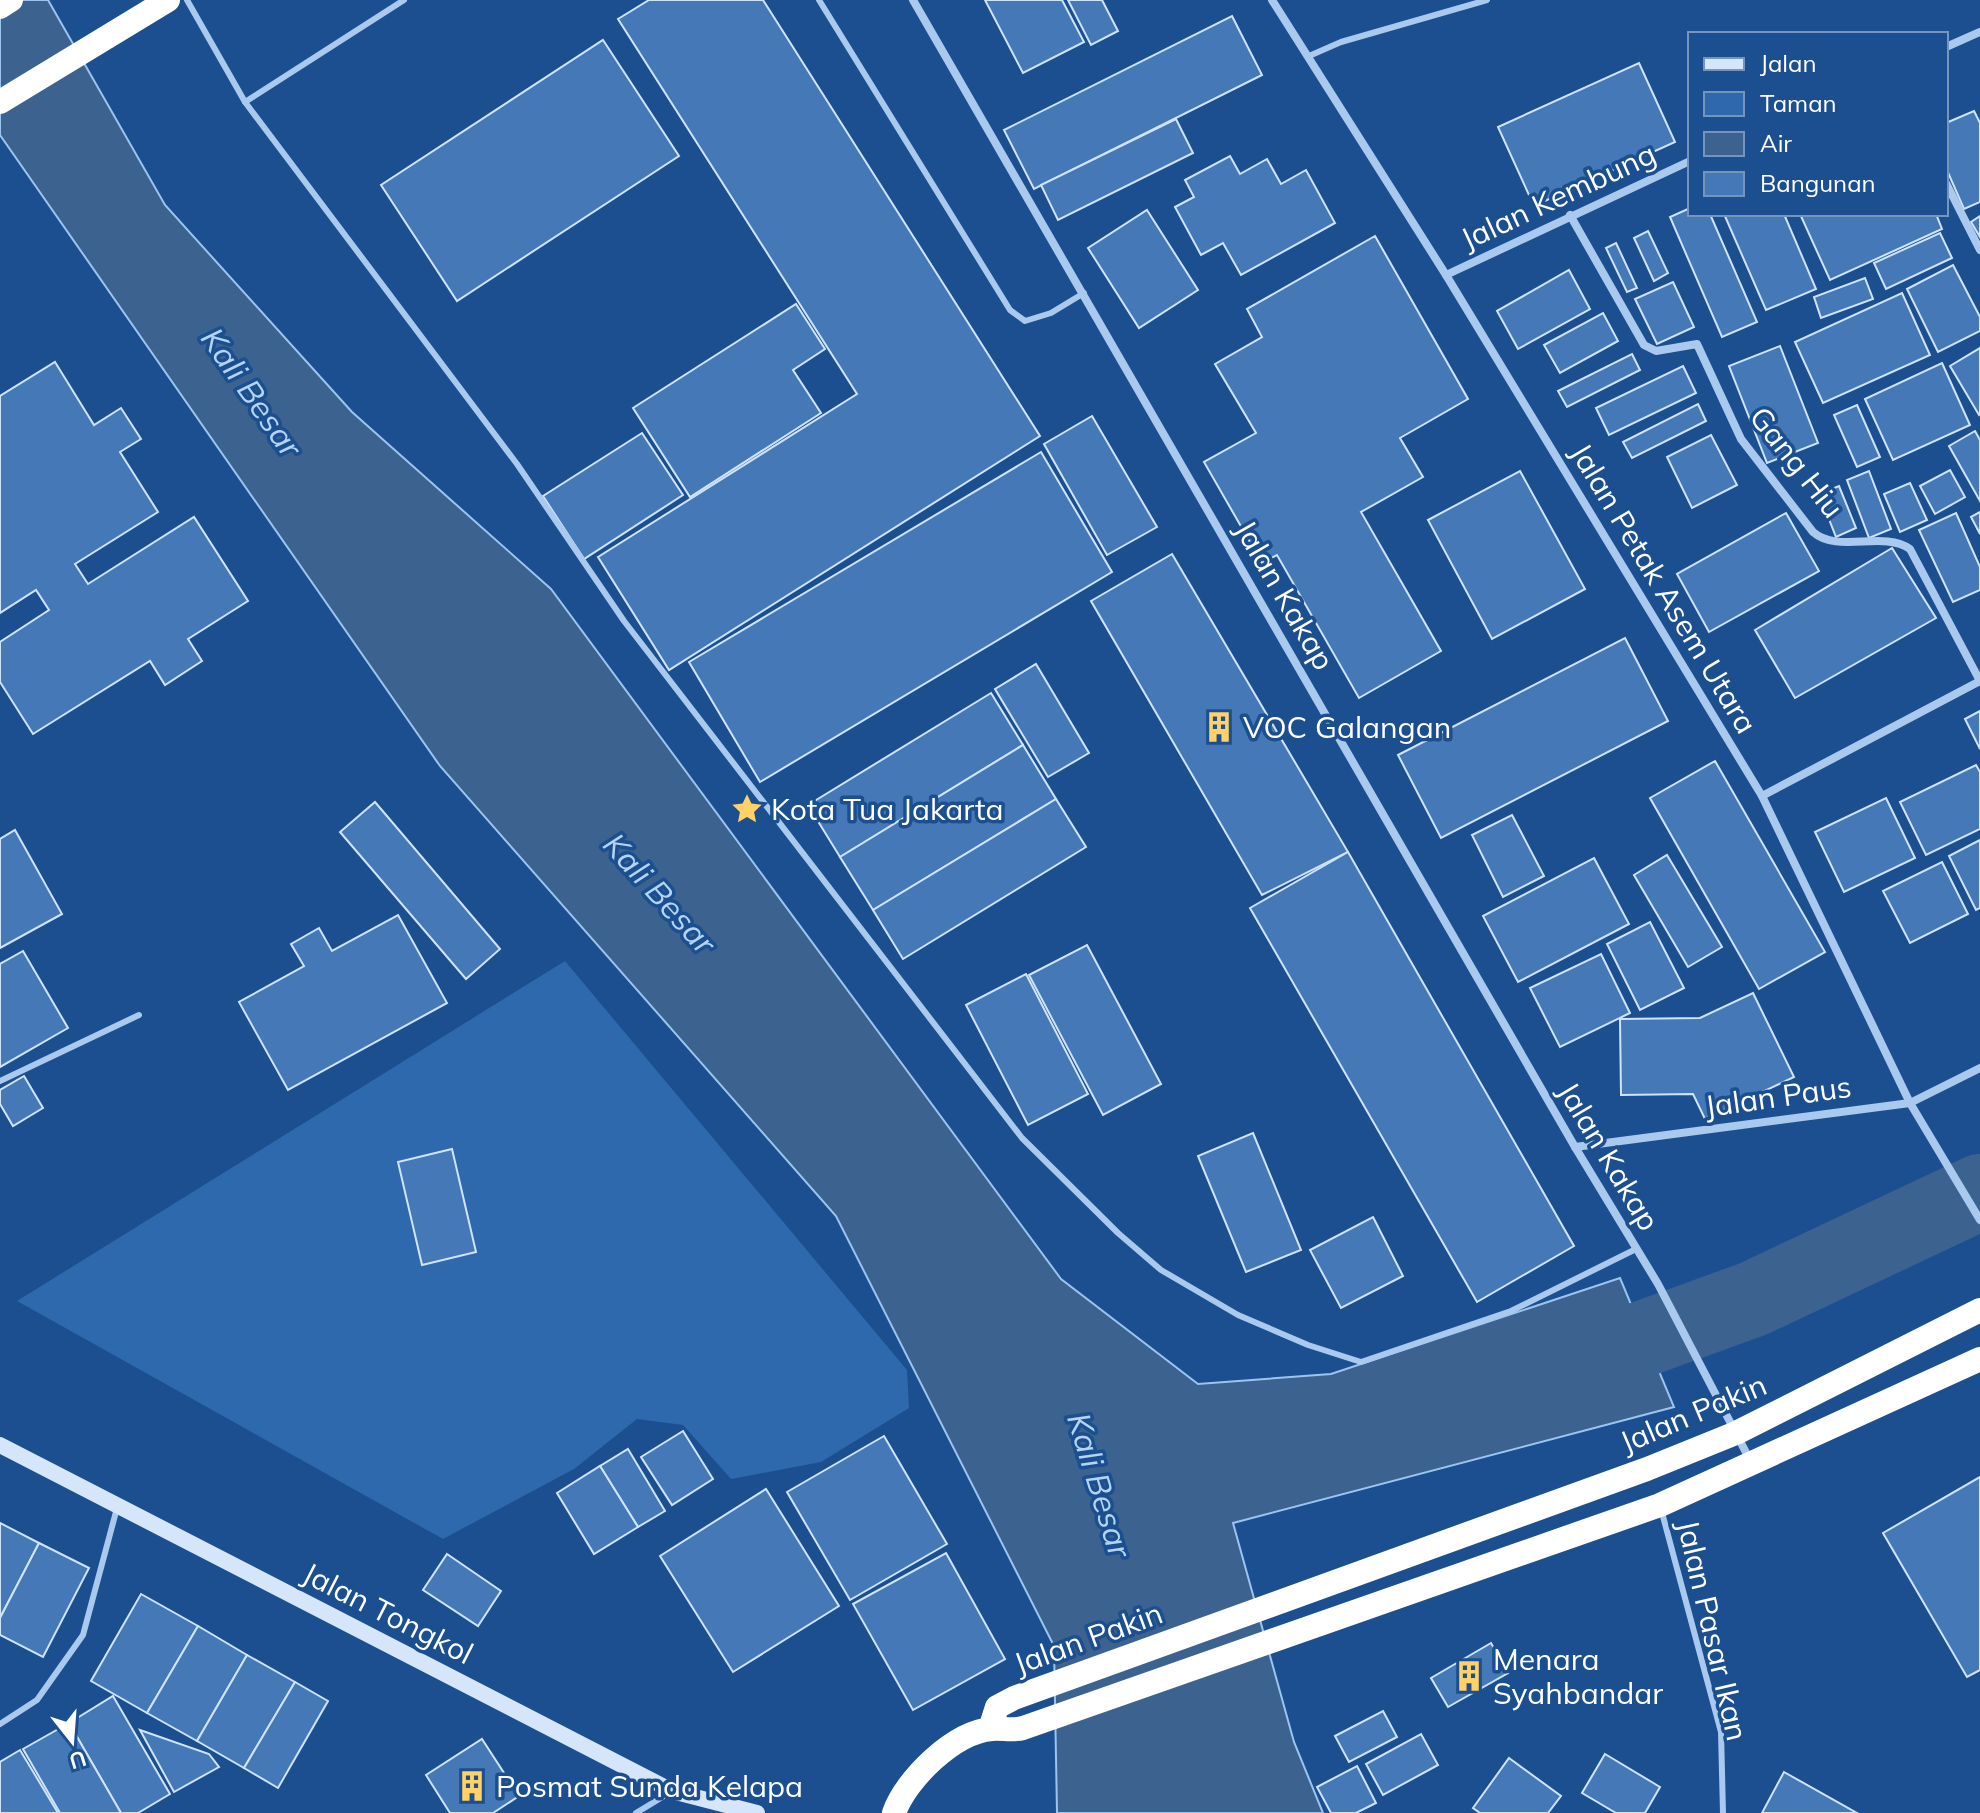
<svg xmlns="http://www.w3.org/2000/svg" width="1980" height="1813" font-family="Mulish,sans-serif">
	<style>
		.green { fill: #2e69ad }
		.water { fill: #3c6290; stroke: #9cc4f0; stroke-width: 2 }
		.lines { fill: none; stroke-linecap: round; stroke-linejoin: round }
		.river { stroke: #3c6290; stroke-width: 76 }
		.building { fill: #4478b7; stroke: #cfe3fa; stroke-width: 2 }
		.lane { stroke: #a9c9ee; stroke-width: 6 }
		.street { stroke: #a9c9ee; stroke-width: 8 }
		.secondary { stroke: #d6e6fa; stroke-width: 16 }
		.highway { stroke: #fff; stroke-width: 24 }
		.labels { text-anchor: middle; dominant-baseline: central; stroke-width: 7; stroke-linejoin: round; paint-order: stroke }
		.street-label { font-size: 30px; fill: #fff; stroke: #1b4f8f }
		.poi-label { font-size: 30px; fill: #fff; stroke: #1b4f8f; text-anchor: start }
		.water-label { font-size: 32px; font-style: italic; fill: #b5d3f5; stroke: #1b4f8f }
	</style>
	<rect width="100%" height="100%" fill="#1b4f8f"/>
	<!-- green -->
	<polygon class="green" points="565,961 907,1370 909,1408 821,1462 731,1479 683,1425 637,1419 574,1469 443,1539 17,1301"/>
	<!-- water -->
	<polygon class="water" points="0,0 48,0 165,205 352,412 551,589 1061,1279 1198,1384 1331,1374 1620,1278 1674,1407 1233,1523 1294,1742 1323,1813 1057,1813 1054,1646 836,1216 440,766 0,135"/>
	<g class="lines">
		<!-- river -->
		<polyline class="river" points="1546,1374 1753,1299 1980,1192"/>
	</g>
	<!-- building -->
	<g class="building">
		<polygon points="649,0 763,0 1040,436 669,670 598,557 857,394 618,19"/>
		<polygon points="985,0 1062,0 1084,42 1023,73"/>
		<polygon points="1068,0 1102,0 1118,31 1091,45"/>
		<polygon points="1232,16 1262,75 1034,189 1004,130"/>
		<polygon points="603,40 679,156 457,301 381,185"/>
		<polygon points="1639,63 1675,142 1534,206 1498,127"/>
		<polygon points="1974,111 1980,123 1980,202 1964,209 1946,168 1946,123"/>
		<polygon points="1176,119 1193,153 1058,220 1041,185"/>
		<polygon points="1230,156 1240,174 1267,159 1281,184 1306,170 1335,223 1241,275 1223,243 1201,255 1175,207 1194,197 1185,180"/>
		<polygon points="1690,208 1690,214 1710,214 1757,322 1722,337 1670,217"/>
		<polygon points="1147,210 1198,290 1139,328 1088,248"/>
		<polygon points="1724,214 1784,214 1816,289 1766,310"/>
		<polygon points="1800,214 1936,214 1942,229 1830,280"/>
		<polygon points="1980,216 1980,237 1971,222"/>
		<polygon points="1648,231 1668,273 1654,281 1634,238"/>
		<polygon points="1940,233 1952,258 1886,289 1874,263"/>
		<polygon points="1375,236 1468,399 1400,438 1423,477 1361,512 1441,651 1359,698 1277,555 1262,563 1204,462 1256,433 1215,364 1262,337 1247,309"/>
		<polygon points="1616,243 1637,288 1627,292 1606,248"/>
		<polygon points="1953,265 1980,317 1980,331 1938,352 1907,289"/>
		<polygon points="1569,270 1590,309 1518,349 1497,311"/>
		<polygon points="1865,278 1873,299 1821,318 1814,297"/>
		<polygon points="1673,282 1694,327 1657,344 1635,299"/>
		<polygon points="1902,293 1930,355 1823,403 1795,342"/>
		<polygon points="796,304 825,349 793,370 821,413 690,497 633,408"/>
		<polygon points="1603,313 1618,341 1560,373 1544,345"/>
		<polygon points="1780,346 1818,443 1767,463 1729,366"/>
		<polygon points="1980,348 1980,414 1979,415 1950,366"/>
		<polygon points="1632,354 1640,370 1567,407 1558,391"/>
		<polygon points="55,362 94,425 121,408 141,439 120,452 158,512 75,564 88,584 194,517 248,601 188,639 202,661 165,685 150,661 33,734 0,682 0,642 49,610 36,590 0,613 0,396"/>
		<polygon points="1942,363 1970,425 1893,460 1865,399"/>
		<polygon points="1683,366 1696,393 1609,435 1596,408"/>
		<polygon points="1698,404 1706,421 1632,458 1623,442"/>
		<polygon points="1857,405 1880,457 1857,467 1834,415"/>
		<polygon points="1092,416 1157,527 1107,555 1044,444"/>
		<polygon points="1975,431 1980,440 1980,501 1949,446"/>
		<polygon points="642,433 683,495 584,559 543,496"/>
		<polygon points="1711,435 1737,485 1692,508 1667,457"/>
		<polygon points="1041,452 1112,572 760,782 689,662"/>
		<polygon points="1950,470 1965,497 1935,514 1920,486"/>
		<polygon points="1520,471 1585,589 1492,639 1428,520"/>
		<polygon points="1869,471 1891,529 1869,538 1847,480"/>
		<polygon points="1910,483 1927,520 1900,532 1884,494"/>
		<polygon points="1839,486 1856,528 1836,537 1819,494"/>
		<polygon points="1980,512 1980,534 1971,517"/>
		<polygon points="1786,513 1819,571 1709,632 1677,574"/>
		<polygon points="1956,513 1980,567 1980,590 1953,602 1919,530"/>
		<polygon points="1892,548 1936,618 1795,698 1755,630"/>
		<polygon points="1172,554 1348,852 1262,895 1091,601"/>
		<polygon points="1625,638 1668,721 1441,838 1398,755"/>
		<polygon points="1036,664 1089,753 1048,777 995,689"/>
		<polygon points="991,693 1023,745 840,857 808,805"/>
		<polygon points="1980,711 1980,749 1965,719"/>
		<polygon points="1023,745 1056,799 873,910 840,857"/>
		<polygon points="1715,761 1825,952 1759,989 1650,798"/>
		<polygon points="1976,765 1980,772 1980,829 1926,855 1900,802"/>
		<polygon points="1886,798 1915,858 1844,892 1815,832"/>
		<polygon points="1056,799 1086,847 903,959 873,910"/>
		<polygon points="375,802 500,949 466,979 340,832"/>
		<polygon points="1512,815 1544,876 1503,897 1472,835"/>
		<polygon points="15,830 62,914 0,948 0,839"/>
		<polygon points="1980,840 1980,908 1976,910 1949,856"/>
		<polygon points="1348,852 1574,1246 1477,1302 1250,908"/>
		<polygon points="1667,855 1722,947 1688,967 1634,875"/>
		<polygon points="1594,858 1629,924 1518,982 1483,916"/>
		<polygon points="1942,862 1968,914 1910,943 1883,891"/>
		<polygon points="398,915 447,1003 288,1090 239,1002 304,966 291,944 319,928 332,951"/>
		<polygon points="1650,922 1684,988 1640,1010 1607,944"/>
		<polygon points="1087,945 1161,1084 1103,1115 1029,975"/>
		<polygon points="23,951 68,1028 0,1067 0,964"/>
		<polygon points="1601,954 1630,1013 1560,1047 1530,988"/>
		<polygon points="1026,974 1088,1094 1028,1125 966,1005"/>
		<polygon points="1753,993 1794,1077 1705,1119 1693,1094 1621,1095 1620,1019 1700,1018"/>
		<polygon points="24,1076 43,1108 13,1126 0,1104 0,1090"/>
		<polygon points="1253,1133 1301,1250 1246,1272 1198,1156"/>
		<polygon points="452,1149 476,1252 422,1265 398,1162"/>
		<polygon points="1373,1217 1403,1276 1341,1308 1310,1250"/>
		<polygon points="683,1431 713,1479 672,1505 641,1457"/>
		<polygon points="884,1436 947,1544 850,1600 787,1492"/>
		<polygon points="628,1449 665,1511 638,1527 600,1466"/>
		<polygon points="600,1466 638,1527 594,1554 557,1493"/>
		<polygon points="1980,1477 1980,1670 1967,1677 1883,1533"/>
		<polygon points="766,1489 839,1606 733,1672 660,1556"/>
		<polygon points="0,1523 39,1543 0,1618"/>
		<polygon points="39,1543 89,1568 43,1657 0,1635 0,1618"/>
		<polygon points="946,1553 1005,1659 913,1710 853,1604"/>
		<polygon points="447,1554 501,1591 478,1626 423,1590"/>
		<polygon points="141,1594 198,1626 147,1713 91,1681"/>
		<polygon points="198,1626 247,1655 197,1741 147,1713"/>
		<polygon points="1491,1643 1508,1673 1448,1707 1431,1678"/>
		<polygon points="247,1655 295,1682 244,1768 197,1741"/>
		<polygon points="295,1682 328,1701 278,1788 244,1768"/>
		<polygon points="113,1696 170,1794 138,1813 121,1813 69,1723"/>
		<polygon points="1383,1711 1397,1737 1349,1762 1335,1736"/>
		<polygon points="69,1723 121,1813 60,1813 23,1749"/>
		<polygon points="140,1730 209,1754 219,1767 174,1792"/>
		<polygon points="1421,1734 1438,1765 1383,1795 1366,1764"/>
		<polygon points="482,1739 519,1796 493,1813 450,1813 426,1775"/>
		<polygon points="20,1750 58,1813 0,1813 0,1762"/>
		<polygon points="1605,1754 1660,1787 1645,1813 1616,1813 1582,1793"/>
		<polygon points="1509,1758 1561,1796 1548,1813 1480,1813 1473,1808"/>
		<polygon points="1357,1766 1376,1803 1356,1813 1331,1813 1317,1787"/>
		<polygon points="1784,1772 1857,1813 1762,1813"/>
	</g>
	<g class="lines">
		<!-- lane -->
		<g class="lane">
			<polyline points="187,0 245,102 517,464 624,621 1022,1138 1118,1233 1161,1270 1238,1315 1308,1345 1361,1362 1511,1311 1636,1249"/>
			<polyline points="819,0 1010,310 1025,321 1051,313 1084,293"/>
			<polyline points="1309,56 1341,42 1487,0"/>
			<polyline points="245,102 404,0"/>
			<polyline points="0,1081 139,1015"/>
			<polyline points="1661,1509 1721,1732 1723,1813"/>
			<polyline points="0,1724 37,1700 83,1635 117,1508"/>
			<polyline points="636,1813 669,1793"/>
		</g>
		<!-- street -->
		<g class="street">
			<polyline points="913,0 1575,1147 1658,1284 1751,1462"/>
			<polyline points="1272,0 1446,275 1762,796 1910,1103 1980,1220"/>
			<polyline points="1946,47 1980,32"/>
			<polyline points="1946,183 1980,250"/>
			<path d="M 1570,215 L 1644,345 L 1656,351 L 1697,344 L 1741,439 L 1813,532 C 1838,554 1883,530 1910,549 L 1980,681"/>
			<polyline points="1446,275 1690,161"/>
			<polyline points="1762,796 1980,681"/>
			<polyline points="1575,1147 1910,1103 1980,1068"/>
		</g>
		<!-- secondary -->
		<polyline class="secondary" points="0,1445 672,1791 757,1813"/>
		<!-- highway -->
		<g class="highway">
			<polyline points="0,7 11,0"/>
			<polyline points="0,102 168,0"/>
			<polyline points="990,1729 997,1707 1014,1698 1647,1469 1736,1433 1980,1310"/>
			<path d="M 894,1813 C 906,1779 954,1732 992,1729 C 1003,1728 1011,1731 1023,1728 L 1660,1505 L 1980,1359"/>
		</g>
	</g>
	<!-- icons -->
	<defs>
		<symbol id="building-bare" viewBox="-9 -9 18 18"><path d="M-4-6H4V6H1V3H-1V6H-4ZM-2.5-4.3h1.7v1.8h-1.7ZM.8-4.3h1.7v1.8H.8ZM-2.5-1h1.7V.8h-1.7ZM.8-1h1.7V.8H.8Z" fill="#ffd166" stroke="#1b4f8f" stroke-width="2.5" paint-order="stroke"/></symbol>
		<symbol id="sight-bare" viewBox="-9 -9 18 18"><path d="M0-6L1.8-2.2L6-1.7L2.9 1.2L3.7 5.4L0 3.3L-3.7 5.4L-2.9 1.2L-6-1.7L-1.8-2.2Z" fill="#ffd166" stroke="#1b4f8f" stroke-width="2.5" paint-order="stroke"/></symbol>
	</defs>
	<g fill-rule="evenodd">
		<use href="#building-bare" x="1197" y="705" width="44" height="44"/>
		<use href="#sight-bare" x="725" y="787" width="44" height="44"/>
		<use href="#building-bare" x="1447" y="1654" width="44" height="44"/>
		<use href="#building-bare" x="450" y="1764" width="44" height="44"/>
	</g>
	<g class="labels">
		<!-- street labels -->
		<g class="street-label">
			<text transform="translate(1558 196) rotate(-25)">Jalan Kembung</text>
			<text transform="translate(1797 462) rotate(52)">Gang Hiu</text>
			<text transform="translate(1664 588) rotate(59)">Jalan Petak Asem Utara</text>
			<text transform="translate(1285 595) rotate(60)">Jalan Kakap</text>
			<text transform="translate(1778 1096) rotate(-8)">Jalan Paus</text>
			<text transform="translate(1609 1156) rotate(59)">Jalan Kakap</text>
			<text transform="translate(1693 1413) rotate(-23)">Jalan Pakin</text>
			<text transform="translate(388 1613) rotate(27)">Jalan Tongkol</text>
			<text transform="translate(1713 1630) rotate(77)">Jalan Pasar Ikan</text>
			<text transform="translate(1088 1638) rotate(-20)">Jalan Pakin</text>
		</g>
		<!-- poi labels -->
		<g class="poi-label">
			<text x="1243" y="727">VOC Galangan</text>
			<text x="771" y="809">Kota Tua Jakarta</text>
			<text x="1493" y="1659">Menara<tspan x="1493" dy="34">Syahbandar</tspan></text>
			<text x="496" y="1786">Posmat Sunda Kelapa</text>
		</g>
		<!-- water labels -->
		<g class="water-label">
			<text transform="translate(252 392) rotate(55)">Kali Besar</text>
			<text transform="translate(660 893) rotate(48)">Kali Besar</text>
			<text transform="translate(1100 1485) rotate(73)">Kali Besar</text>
		</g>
	</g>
	<!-- legend -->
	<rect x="1688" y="32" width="260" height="184" fill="#1b4f8f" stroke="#7695bc" stroke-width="2"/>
	<rect x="1704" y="58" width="40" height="12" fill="#d6e6fa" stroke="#7695bc" stroke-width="2"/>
	<text x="1760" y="72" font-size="24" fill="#ffffff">Jalan</text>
	<rect x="1704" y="92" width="40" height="24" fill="#2e69ad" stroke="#7695bc" stroke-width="2"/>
	<text x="1760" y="112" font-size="24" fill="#ffffff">Taman</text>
	<rect x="1704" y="132" width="40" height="24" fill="#3c6290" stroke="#7695bc" stroke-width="2"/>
	<text x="1760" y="152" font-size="24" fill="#ffffff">Air</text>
	<rect x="1704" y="172" width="40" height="24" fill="#4478b7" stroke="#7695bc" stroke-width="2"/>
	<text x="1760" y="192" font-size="24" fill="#ffffff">Bangunan</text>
	<!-- north arrow -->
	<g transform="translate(72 1741) rotate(163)" stroke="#1b4f8f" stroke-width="6" paint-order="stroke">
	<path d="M0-6L14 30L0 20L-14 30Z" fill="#ffffff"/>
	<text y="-12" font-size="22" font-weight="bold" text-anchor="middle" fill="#ffffff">U</text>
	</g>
</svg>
